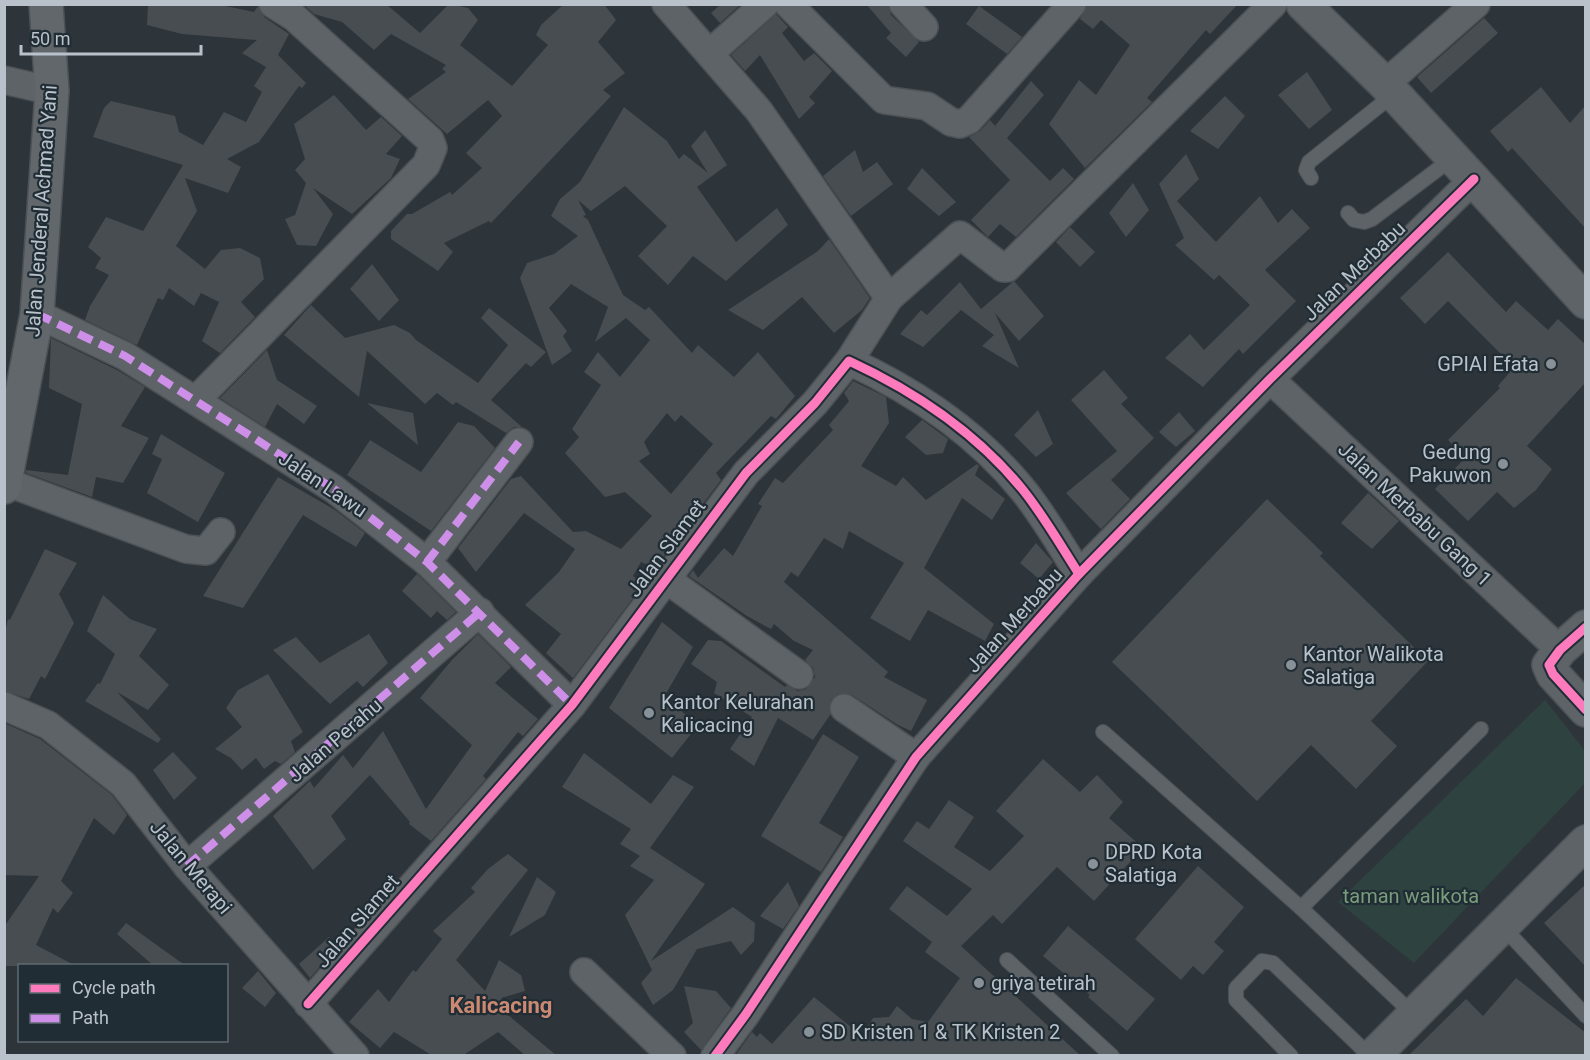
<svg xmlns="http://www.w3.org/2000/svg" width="1590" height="1060" font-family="Roboto,sans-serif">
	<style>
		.green { fill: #2e4240 }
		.building { fill: #474d51; fill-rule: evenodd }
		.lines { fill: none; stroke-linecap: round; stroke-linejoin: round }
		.service-casing { stroke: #4c5155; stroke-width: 16 }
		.minor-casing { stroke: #4c5155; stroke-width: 30 }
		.tertiary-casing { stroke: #4c5155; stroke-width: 36 }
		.secondary-casing { stroke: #4c5155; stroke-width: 36 }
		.service { stroke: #5e6368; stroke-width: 14 }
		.minor { stroke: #5e6368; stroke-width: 27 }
		.tertiary { stroke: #5e6368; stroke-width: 33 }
		.secondary { stroke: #62676c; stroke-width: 33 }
		.quiet { stroke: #ce8fe9; stroke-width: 8; stroke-dasharray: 15 8; stroke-linecap: butt }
		.cycleway-casing { stroke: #212d35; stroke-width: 13 }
		.cycleway { stroke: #fd7abc; stroke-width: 9 }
		.poi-dot { fill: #889198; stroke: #212d35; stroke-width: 2 }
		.labels { text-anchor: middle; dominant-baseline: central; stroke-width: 4.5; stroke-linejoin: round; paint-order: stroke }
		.street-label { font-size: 20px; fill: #b9c2ca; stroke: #212d35 }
		.poi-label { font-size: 20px; fill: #b9c2ca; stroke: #212d35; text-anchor: start }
		.park-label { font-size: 20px; fill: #7a9d7c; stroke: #212d35 }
		.quarter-label { font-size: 22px; font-weight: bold; fill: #cc8971; stroke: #212d35 }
	</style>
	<rect width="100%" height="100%" fill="#2e353a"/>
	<!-- green -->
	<polygon class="green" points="1545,700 1585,751 1585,783 1414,963 1338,902"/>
	<!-- building -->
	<g class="building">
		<polygon points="148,4 216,4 254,12 258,6 264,17 289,34 278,55 306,83 302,88 299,86 259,142 227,159 241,167 228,193 185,178 197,211 176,246 205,269 221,250 240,248 260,258 264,279 241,302 255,317 220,353 202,341 219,302 201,293 194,306 169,288 163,300 158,298 137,345 85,320 90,306 109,275 95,268 101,258 88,247 106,217 143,231 183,165 93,137 104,108 111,101 175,116 179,132 203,145 224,112 246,122 262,92 254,86 266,67 242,53 257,40 182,34 147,25"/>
		<polygon points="303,4 386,4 420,33 449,4 468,8 478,20 460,45 512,86 548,45 536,35 541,25 564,4 604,4 616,20 598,42 625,73 603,90 611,96 491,223 489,221 444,243 453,252 438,271 391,239 391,231 407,214 412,214 450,192 452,195 482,168 466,153 502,116 488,100 447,134 408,99 446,72 442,69 446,65 391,34 374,50 342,22 314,14"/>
		<polygon points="721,4 741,4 720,23 711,13"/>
		<polygon points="866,4 888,4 891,15 919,42 906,57 886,38 891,33"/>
		<polygon points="1087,4 1238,4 1210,34 1206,30 1147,98 1152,102 1085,168 1049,124 1079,80 1096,95 1130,45 1101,20 1093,29 1080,19"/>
		<polygon points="979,6 1022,37 1007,54 966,24"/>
		<polygon points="776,14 788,27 782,33 804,61 814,53 832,71 809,97 815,103 799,119 760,55 745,71 731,55"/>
		<polygon points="1484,18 1498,33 1431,93 1417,77"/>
		<polygon points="1307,72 1332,110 1309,129 1278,95"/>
		<polygon points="1031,81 1044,95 1007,138 1050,181 1063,168 1074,179 1016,237 1000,224 988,237 971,220 1010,180 969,137 980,131 990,120 995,126"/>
		<polygon points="1541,87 1570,123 1586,105 1586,229 1512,148 1508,152 1490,131"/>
		<polygon points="334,95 366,130 381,117 402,136 386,154 400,159 391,178 352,214 313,188 333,214 316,246 297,245 285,219 295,215 306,183 295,170 305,159 294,124"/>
		<polygon points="1225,96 1245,116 1218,149 1190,131"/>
		<path d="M 624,107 L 667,141 L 679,159 L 684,154 L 708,173 L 691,146 L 705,130 L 727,165 L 697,187 L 736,242 L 777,208 L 788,225 L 726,281 L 693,256 L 668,285 L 638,256 L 667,226 L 625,186 L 591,211 L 578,200 L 586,215 L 583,216 L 588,220 L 623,295 L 645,310 L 649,307 L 692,353 L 698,345 L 734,377 L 758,352 L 795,396 L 776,419 L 771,416 L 716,473 L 721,480 L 693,517 L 672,535 L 676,540 L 655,568 L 641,562 L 633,576 L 643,584 L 631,596 L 633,598 L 573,678 L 546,653 L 561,634 L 525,605 L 559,572 L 575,549 L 524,513 L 476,572 L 458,548 L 511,479 L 521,476 L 573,532 L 586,531 L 621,549 L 652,516 L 625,492 L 605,497 L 565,453 L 579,437 L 572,429 L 601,385 L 584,372 L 598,352 L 620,377 L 650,340 L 626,318 L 595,342 L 608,307 L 571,284 L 549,308 L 567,331 L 563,336 L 572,351 L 552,365 L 520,278 L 527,263 L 554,254 L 578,236 L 551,216 L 560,199 L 580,182 ZM 667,413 L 675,422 L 681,415 L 713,444 L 671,494 L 639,461 L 650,454 L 644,442 Z"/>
		<polygon points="855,150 863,172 877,162 893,184 851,216 823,176"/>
		<polygon points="1186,154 1199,179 1177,201 1216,242 1260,196 1278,223 1292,209 1310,228 1265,270 1296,301 1243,354 1239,349 1203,387 1165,358 1190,334 1204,350 1250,305 1219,275 1214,280 1175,245 1184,238 1159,184"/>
		<polygon points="922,168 956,202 939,216 907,189"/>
		<polygon points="1133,183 1149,210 1126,237 1109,213"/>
		<polygon points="1070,227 1095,252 1080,267 1056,242"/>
		<polygon points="829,239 870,298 862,310 834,333 802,297 763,330 728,310 818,251"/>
		<polygon points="1448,252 1506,312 1516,301 1548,330 1558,319 1586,345 1586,382 1527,446 1552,469 1536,490 1514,508 1497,492 1468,521 1435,489 1465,458 1448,440 1500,388 1498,386 1514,367 1448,301 1425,324 1400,298"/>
		<polygon points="372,264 399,300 379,321 350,289"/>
		<polygon points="1014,281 1044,316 1019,341 995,313 1019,368 982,346 994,335 961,310 923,347 900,334 921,310 927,315 960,282 981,309"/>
		<polygon points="311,305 345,338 394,325 410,333 416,340 478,383 508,345 481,318 489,308 546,352 531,367 526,363 491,400 522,427 514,427 506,433 456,402 453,405 437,393 425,404 367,351 359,397 284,335"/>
		<polygon points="51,338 117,370 145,387 121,426 149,438 123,483 96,477 92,497 26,473 26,470 68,475 82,404 49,388"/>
		<polygon points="267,350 277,380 317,406 304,424 277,404 265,427 220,398"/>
		<polygon points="1104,370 1128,398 1121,404 1154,438 1111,480 1130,499 1101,529 1066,493 1117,451 1071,400"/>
		<polygon points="853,381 886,397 889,423 861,466 896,486 903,477 926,500 977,464 979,466 975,475 1005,499 992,520 962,498 924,568 994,624 985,641 928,610 910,641 870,618 904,563 849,531 843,549 824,538 798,577 791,572 784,582 888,672 884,677 927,700 911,731 898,725 852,695 838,694 831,700 830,715 813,740 778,718 754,766 730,749 752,717 714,693 717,682 691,664 708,640 721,641 785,687 787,685 798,691 806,689 815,677 813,668 805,660 813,650 794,641 774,624 771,629 747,616 689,576 693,570 698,578 724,548 733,556 762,506 758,504 775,478 783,483 833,430 829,425 849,401 844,393"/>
		<polygon points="367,403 413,413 418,445"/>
		<polygon points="1038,410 1053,444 1036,457 1014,435"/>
		<polygon points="1179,412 1195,431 1176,447 1159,432"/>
		<polygon points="922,420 948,439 943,453 926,455 905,437"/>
		<polygon points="458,422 474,426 495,448 431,531 347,475 370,440 421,472"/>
		<polygon points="161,434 225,473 198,522 147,493 162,459 152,454"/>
		<polygon points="278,477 335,510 365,533 356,547 303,515 243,608 203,596"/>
		<polygon points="1368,493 1399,521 1372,549 1341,523"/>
		<polygon points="1267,499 1323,553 1320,556 1428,661 1371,721 1397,746 1356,789 1311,745 1257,801 1112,662"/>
		<polygon points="1036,543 1053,562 1039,579 1020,563"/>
		<polygon points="45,549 77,563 59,594 74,623 45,679 41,676 29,699 4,691 4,637 8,619 10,620"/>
		<polygon points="417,574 456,612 447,620 437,611 431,618 402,591"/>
		<polygon points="103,595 130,619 157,629 139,656 169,685 148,710 117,692 161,739 158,743 85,701 98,683 100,684 115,654 87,631"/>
		<polygon points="662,622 693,647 664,697 698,725 672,758 609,708"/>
		<polygon points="369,634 388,663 363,687 357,681 330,704 273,650 296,637 320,663"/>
		<polygon points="478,634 511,667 495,683 538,719 523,736 518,732 483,776 486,779 431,841 409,824 410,822 370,775 331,816 346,839 313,870 273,816 310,781 314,788 343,755 353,768 383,731 426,809 472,745 420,698 452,660"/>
		<polygon points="268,674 303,732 291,741 295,752 281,764 275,761 264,769 256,758 242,770 231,758 215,749 242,727 226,708 238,690"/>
		<polygon points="4,723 40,739 112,795 127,815 114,835 94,818 61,881 73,893 58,913 53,908 36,945 76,966 4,966 4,927 39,876 4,875"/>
		<polygon points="823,734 859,757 819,823 843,837 821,872 761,836"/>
		<polygon points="173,752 197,778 174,800 153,770"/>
		<polygon points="584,753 651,804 673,775 694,787 650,848 705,884 651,961 733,907 755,923 754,941 741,955 731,941 697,949 673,990 653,1005 641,983 652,970 625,915 654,880 630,866 640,856 620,844 631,829 562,787"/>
		<polygon points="1043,759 1080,792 1097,775 1123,802 1109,818 1143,848 1094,901 1057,867 1002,924 993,915 961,946 1081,1056 735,1056 752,1032 757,1037 760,1033 772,1044 814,997 862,1036 873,1018 889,1017 897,1006 912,1019 928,1022 960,978 925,952 932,942 889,909 907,886 947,916 972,889 903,841 917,821 929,829 949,800 974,817 954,847 990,871 1024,836 996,811"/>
		<polygon points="508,854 528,870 456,960 485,991 499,960 521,975 525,991 501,998 513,1010 508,1015 557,1056 526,1056 498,1032 462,1056 433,1056 394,1032 380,1048 349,1022 378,989 389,1002 413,970 416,972 442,939 433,931 475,892 471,888 488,869"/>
		<polygon points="1198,866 1244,907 1214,942 1224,951 1203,975 1193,966 1181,980 1135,939"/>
		<polygon points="537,877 556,892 545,915 509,937"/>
		<polygon points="788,882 799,906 783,929 760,916"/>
		<polygon points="1586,884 1586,967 1544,923"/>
		<polygon points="126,923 186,966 154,966 117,934"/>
		<polygon points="1068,926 1155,999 1127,1031 1088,997 1090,995 1043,956"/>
		<polygon points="329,937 337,947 310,978 299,964"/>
		<polygon points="258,971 276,993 265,1007 242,988"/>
		<polygon points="1516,978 1586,1033 1586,1056 1408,1056 1466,999 1483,1016"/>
		<polygon points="684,986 716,991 731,1008 701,1050 684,1032 693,1023"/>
	</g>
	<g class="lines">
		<defs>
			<g id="service">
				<polyline points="1311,178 1306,170 1309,162 1394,94"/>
				<polyline points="1348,213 1354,220 1364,222 1372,219 1454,157"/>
				<polyline points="1103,732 1301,908 1414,1015"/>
				<polyline points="1301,908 1481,729"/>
				<polyline points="1502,926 1586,1016"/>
				<polyline points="1007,960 1112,1056"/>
				<polyline points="1291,1056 1236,1000 1236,988 1262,961 1273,963 1370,1056"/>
			</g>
			<g id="minor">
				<polyline points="666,4 759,111 889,298 849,361"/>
				<polyline points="788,4 884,100 927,106 951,122 960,124 969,120 1072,4"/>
				<polyline points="903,4 924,27"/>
				<polyline points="710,53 765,4"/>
				<polyline points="4,80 52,91"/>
				<polyline points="1385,84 1476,4"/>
				<polyline points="889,298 960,235 1003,268 1007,268 1273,4"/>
				<polyline points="37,314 125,356 334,489 427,562 572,705"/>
				<polyline points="1270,379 1560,650"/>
				<polyline points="196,400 426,165 433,148 430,140 294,17 273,4"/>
				<polyline points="6,482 186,549 206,551 221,532"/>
				<polyline points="427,562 519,442"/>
				<polyline points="666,579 799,675"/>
				<polyline points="4,706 48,725 123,784 187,866 355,1056"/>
				<polyline points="844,708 916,757"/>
				<polyline points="187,866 480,612"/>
				<polyline points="584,972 672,1056"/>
				<path d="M 308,1004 L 572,705 L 746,473 L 815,403 L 849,361 C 916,392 976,432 1023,490 C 1044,516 1061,546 1079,574"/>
				<polyline points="715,1056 746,1014 916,757 1079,574 1270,379 1474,179"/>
			</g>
			<g id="tertiary">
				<polyline points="1303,4 1385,84 1586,302"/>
				<polyline points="1586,627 1560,650 1549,665 1553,674 1586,710"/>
				<polyline points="1373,1056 1586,842"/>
			</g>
			<polyline id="secondary" points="4,487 37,314 52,91 46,4"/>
		</defs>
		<!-- service casing -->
		<use href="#service" class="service-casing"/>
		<!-- minor casing -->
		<use href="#minor" class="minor-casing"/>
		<!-- tertiary casing -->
		<use href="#tertiary" class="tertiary-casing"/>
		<!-- secondary casing -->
		<use href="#secondary" class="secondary-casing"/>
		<!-- service -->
		<use href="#service" class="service"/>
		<!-- minor -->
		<use href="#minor" class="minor"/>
		<!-- tertiary -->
		<use href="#tertiary" class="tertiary"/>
		<!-- secondary -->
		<use href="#secondary" class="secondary"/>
		<!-- quiet -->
		<g class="quiet">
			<polyline points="37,314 125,356 334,489 427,562 572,705"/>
			<polyline points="427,562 519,442"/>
			<polyline points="187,866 480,612"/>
		</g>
		<defs>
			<g id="cycleway">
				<polyline points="1586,627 1560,650 1549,665 1553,674 1586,710"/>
				<path d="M 308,1004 L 572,705 L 746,473 L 815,403 L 849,361 C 916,392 976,432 1023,490 C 1044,516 1061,546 1079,574"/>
				<polyline points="715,1056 746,1014 916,757 1079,574 1270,379 1474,179"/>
			</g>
		</defs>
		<!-- cycleway casing -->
		<use href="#cycleway" class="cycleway-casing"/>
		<!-- cycleway -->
		<use href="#cycleway" class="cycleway"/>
	</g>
	<!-- markers -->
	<g class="poi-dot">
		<circle cx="1551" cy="364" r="6"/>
		<circle cx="1503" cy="464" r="6"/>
		<circle cx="1291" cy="665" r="6"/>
		<circle cx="649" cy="713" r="6"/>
		<circle cx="1093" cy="864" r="6"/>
		<circle cx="979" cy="983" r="6"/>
		<circle cx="809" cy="1032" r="6"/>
	</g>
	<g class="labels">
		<!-- street labels -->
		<g class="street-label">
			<text transform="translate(41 211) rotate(-86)">Jalan Jenderal Achmad Yani</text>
			<text transform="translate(1354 271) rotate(-44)">Jalan Merbabu</text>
			<text transform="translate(323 484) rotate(34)">Jalan Lawu</text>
			<text transform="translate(1415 514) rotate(43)">Jalan Merbabu Gang 1</text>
			<text transform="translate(666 548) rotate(-53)">Jalan Slamet</text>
			<text transform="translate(1014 620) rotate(-48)">Jalan Merbabu</text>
			<text transform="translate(335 740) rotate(-41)">Jalan Perahu</text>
			<text transform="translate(191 867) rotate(50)">Jalan Merapi</text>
			<text transform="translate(357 921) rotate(-49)">Jalan Slamet</text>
		</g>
		<!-- poi labels -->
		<g class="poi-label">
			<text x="1539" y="364" text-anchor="end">GPIAI Efata</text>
			<text x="1491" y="452" text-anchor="end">Gedung<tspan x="1491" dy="23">Pakuwon</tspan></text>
			<text x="1303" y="654">Kantor Walikota<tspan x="1303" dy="23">Salatiga</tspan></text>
			<text x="661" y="702">Kantor Kelurahan<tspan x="661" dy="23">Kalicacing</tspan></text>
			<text x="1105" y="852">DPRD Kota<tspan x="1105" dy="23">Salatiga</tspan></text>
			<text x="991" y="983">griya tetirah</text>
			<text x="821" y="1032">SD Kristen 1 &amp; TK Kristen 2</text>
		</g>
		<!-- park labels -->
		<g class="park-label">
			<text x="1411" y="896">taman walikota</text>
		</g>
		<!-- quarter labels -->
		<g class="quarter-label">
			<text x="501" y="1005">Kalicacing</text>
		</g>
	</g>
	<!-- border -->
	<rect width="1590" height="1060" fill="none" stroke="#b9c2ca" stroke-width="12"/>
	<!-- legend -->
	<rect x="18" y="964" width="210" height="78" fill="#212d35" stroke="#5e6971" stroke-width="1.5"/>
	<rect x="30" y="984" width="30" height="9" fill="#fd7abc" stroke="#5e6971" stroke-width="1.5"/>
	<text x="72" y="994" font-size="18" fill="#b9c2ca">Cycle path</text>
	<rect x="30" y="1014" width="30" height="9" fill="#ce8fe9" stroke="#5e6971" stroke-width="1.5"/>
	<text x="72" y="1024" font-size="18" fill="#b9c2ca">Path</text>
	<!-- scale -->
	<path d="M21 45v9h180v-9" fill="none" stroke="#b9c2ca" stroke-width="3"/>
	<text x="30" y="45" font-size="18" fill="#b9c2ca" stroke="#212d35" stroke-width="4.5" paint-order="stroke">50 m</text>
</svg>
